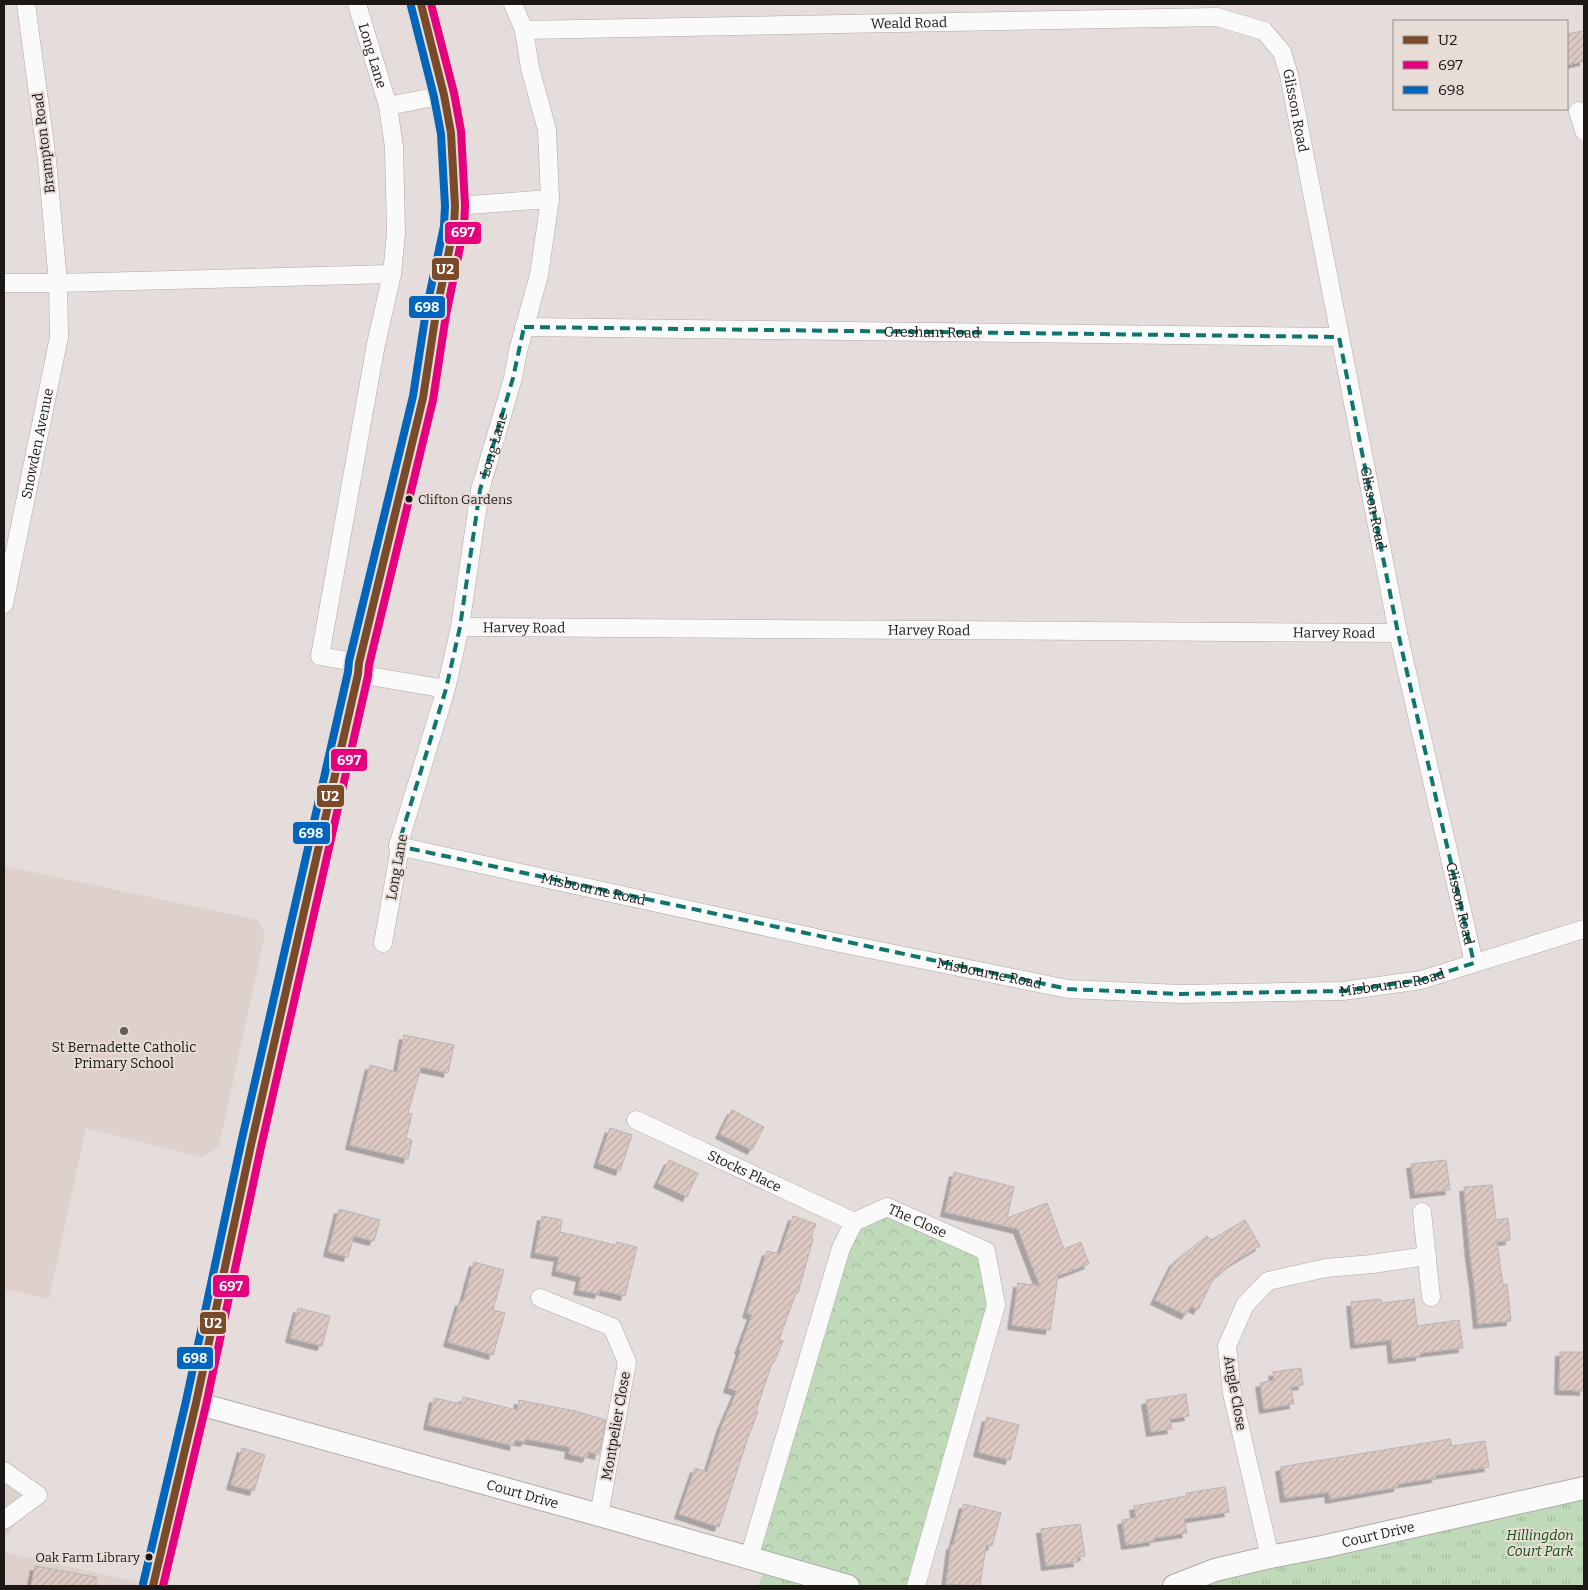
<svg xmlns="http://www.w3.org/2000/svg" width="1588" height="1590" font-family="Bitter,serif">
	<style>
		.built { fill: #ded0ca }
		.forest { fill: url(#forest-crowns) }
		.park { fill: url(#park-tufts) }
		.building { fill: url(#building-hatch); stroke: #bab4b3; filter: url(#shadow) }
		.lines { fill: none; stroke-linecap: round; stroke-linejoin: round }
		.minor-casing { stroke: #afaaa8; stroke-width: 19 }
		.tertiary-casing { stroke: #afaaa8; stroke-width: 24 }
		.primary-casing { stroke: #afaaa8; stroke-width: 29 }
		.minor { stroke: #fbfafa; stroke-width: 18 }
		.tertiary { stroke: #fbfafa; stroke-width: 22 }
		.primary { stroke: #fbfafa; stroke-width: 28 }
		.bus-1-casing { stroke: #e8dcd7; stroke-width: 11 }
		.bus-2-casing { stroke: #e8dcd7; stroke-width: 11 }
		.bus-3-casing { stroke: #e8dcd7; stroke-width: 11 }
		.bus-1 { stroke: #7a4b2a; stroke-width: 8 }
		.bus-2 { stroke: #e5007d; stroke-width: 8 }
		.bus-3 { stroke: #0065bd; stroke-width: 8 }
		.marked { fill: none; stroke: #0f766e; stroke-width: 4; stroke-dasharray: 10 6; stroke-linejoin: round }
		.bus-dot { fill: #1c1816; stroke: #e8dcd7; stroke-width: 2 }
		.poi-dot { fill: #625d5b; stroke: #e8dcd7; stroke-width: 2 }
		.labels { text-anchor: middle; dominant-baseline: central; stroke-width: 4; stroke-linejoin: round; paint-order: stroke }
		.bus-label { font-size: 13px; fill: #1c1816; stroke: #e8dcd7; text-anchor: start }
		.street-label { font-size: 14px; fill: #1c1816; stroke: #e8dcd7 }
		.poi-label { font-size: 14px; fill: #1c1816; stroke: #e8dcd7 }
		.park-label { font-size: 14px; font-style: italic; fill: #10510e; stroke: #e8dcd7 }
		.line-badge { stroke: #e8dcd7; stroke-width: 2 }
		.badge-label { font-size: 14px; text-anchor: middle; font-weight: bold; fill: #fff }
	</style>
	<defs>
		<pattern id="forest-crowns" width="20" height="18" patternUnits="userSpaceOnUse" patternTransform="scale(1.25)"><rect width="20" height="18" fill="#bfdab8"/><path d="M2 6a3 3 0 1 1 6 0M12 15a3 3 0 1 1 6 0" fill="none" stroke="#a4ba9d"/></pattern>
		<pattern id="park-tufts" width="24" height="20" patternUnits="userSpaceOnUse" patternTransform="scale(1.25)"><rect width="24" height="20" fill="#bfdab8"/><path d="M3 7l-1-3M5 7V3M7 7l1-3M15 17l-1-3M17 17v-4M19 17l1-3" fill="none" stroke="#a4ba9d"/></pattern>
		<pattern id="building-hatch" width="6" height="6" patternUnits="userSpaceOnUse" patternTransform="scale(1.25)"><rect width="6" height="6" fill="#ddc9c2"/><path d="M-1 1l2-2M0 6l6-6M5 7l2-2" fill="none" stroke="#bdaca6"/></pattern>
		<filter id="shadow"><feDropShadow dx="-4.5" dy="4.5" stdDeviation="0" flood-color="#0004"/></filter>
	</defs>
	<rect width="100%" height="100%" fill="#e4dddb"/>
	<!-- built -->
	<g class="built">
		<polygon points="4,866 258,920 265,934 219,1146 202,1157 86,1128 49,1299 4,1289"/>
		<polygon points="4,1471 38,1495 4,1538"/>
		<polygon points="4,1552 142,1583 142,1586 4,1586"/>
	</g>
	<!-- forest -->
	<polygon class="forest" points="887,1207 986,1251 996,1305 916,1586 759,1586 766,1561 749,1558 854,1222"/>
	<!-- park -->
	<g class="park">
		<polygon points="1584,1488 1584,1586 1174,1586"/>
		<polygon points="766,1561 848,1586 759,1586"/>
	</g>
	<!-- building -->
	<g class="building">
		<polygon points="1584,31 1584,61 1567,65 1567,34"/>
		<polygon points="404,1035 454,1045 448,1073 421,1067 408,1113 412,1114 406,1138 412,1140 408,1159 350,1145 370,1065 397,1072"/>
		<polygon points="732,1110 764,1127 752,1150 720,1134"/>
		<polygon points="610,1128 632,1135 620,1171 598,1163"/>
		<polygon points="669,1160 698,1173 687,1197 658,1183"/>
		<polygon points="1446,1160 1450,1190 1415,1194 1411,1164"/>
		<polygon points="954,1172 1014,1187 1007,1218 1047,1203 1064,1249 1081,1242 1089,1264 1058,1276 1050,1330 1012,1325 1018,1283 1040,1286 1018,1229 945,1212"/>
		<polygon points="1492,1185 1496,1220 1508,1218 1510,1240 1497,1242 1503,1285 1507,1284 1511,1321 1478,1324 1474,1283 1470,1255 1464,1187"/>
		<polygon points="339,1209 380,1220 374,1241 354,1236 348,1257 328,1252"/>
		<polygon points="542,1216 562,1220 560,1232 616,1245 617,1242 637,1247 625,1296 600,1290 599,1294 578,1290 581,1277 556,1271 559,1257 535,1253"/>
		<polygon points="793,1216 816,1224 811,1238 813,1239 798,1293 796,1293 779,1340 783,1341 774,1363 772,1363 756,1411 758,1412 748,1437 719,1527 679,1514 695,1468 707,1472 722,1425 737,1391 728,1388 741,1350 739,1350 752,1315 747,1313 767,1251 780,1254"/>
		<polygon points="1245,1220 1260,1246 1232,1263 1213,1279 1198,1310 1191,1306 1186,1315 1155,1300 1174,1262 1207,1236 1211,1240"/>
		<polygon points="474,1262 504,1270 493,1310 505,1313 493,1355 448,1342 460,1301 463,1302"/>
		<polygon points="1381,1299 1382,1303 1414,1299 1417,1326 1459,1320 1463,1348 1420,1353 1420,1356 1393,1359 1391,1340 1355,1344 1351,1302"/>
		<polygon points="298,1308 330,1316 322,1346 290,1338"/>
		<polygon points="1560,1352 1584,1352 1584,1391 1559,1390"/>
		<polygon points="1301,1368 1303,1385 1291,1387 1294,1404 1264,1409 1260,1383 1274,1380 1273,1372"/>
		<polygon points="1186,1394 1189,1416 1170,1419 1172,1429 1151,1432 1146,1400"/>
		<polygon points="463,1397 517,1410 519,1400 575,1411 606,1420 599,1455 589,1452 587,1458 569,1454 570,1447 526,1439 525,1442 515,1440 514,1446 428,1425 434,1398 461,1404"/>
		<polygon points="987,1417 1019,1425 1010,1460 978,1452"/>
		<polygon points="1450,1439 1452,1446 1485,1441 1489,1467 1436,1475 1436,1478 1398,1484 1398,1487 1330,1499 1329,1492 1285,1498 1280,1467"/>
		<polygon points="242,1448 265,1455 254,1491 231,1485"/>
		<polygon points="1225,1487 1229,1512 1184,1519 1187,1533 1154,1538 1154,1541 1126,1545 1122,1520 1136,1518 1134,1506 1186,1496 1186,1493"/>
		<polygon points="964,1504 1001,1513 992,1546 986,1545 980,1586 946,1584 951,1545 953,1545"/>
		<polygon points="1080,1524 1085,1556 1077,1557 1078,1562 1046,1566 1041,1529"/>
		<polygon points="35,1566 96,1577 96,1586 31,1586"/>
	</g>
	<g class="lines">
		<defs>
			<g id="minor">
				<path id="s1" d="M 357,4 L 388,106"/>
				<path id="s2" d="M 524,30 L 1217,17 L 1264,31 L 1282,52 L 1289,75 L 1398,633 L 1474,963"/>
				<polyline points="1578,111 1584,131"/>
				<polyline points="455,206 550,199"/>
				<polyline points="4,283 58,283 392,274"/>
				<path id="s3" d="M 524,327 L 1339,337"/>
				<path id="s4" d="M 4,604 L 59,337 L 58,283 L 47,160 L 26,4"/>
				<path id="s5" d="M 460,627 L 1398,633"/>
				<polyline points="359,663 320,656 376,344 392,274 396,233 394,147 388,106 444,95"/>
				<polyline points="358,674 446,689"/>
				<path id="s6" d="M 398,846 L 835,942 L 1068,989 L 1181,994 L 1343,991 L 1421,980 L 1584,929"/>
				<path id="s7" d="M 383,943 L 399,854 L 398,846 L 446,689 L 460,627 L 480,490 L 513,378 L 518,351 L 539,275 L 550,199 L 547,130 L 530,68 L 524,30 L 513,4"/>
				<path id="s8" d="M 636,1120 L 854,1222"/>
				<polyline points="1422,1212 1431,1297"/>
				<polyline points="540,1298 612,1327 627,1362 599,1515"/>
				<polyline points="4,1471 38,1495 4,1520"/>
				<polyline points="1270,1557 1232,1393 1227,1346 1245,1305 1268,1281 1326,1268 1372,1264 1427,1256"/>
				<path id="s9" d="M 749,1558 L 841,1248 L 854,1222 L 887,1207 L 986,1251 L 996,1305 L 916,1586"/>
			</g>
			<g id="tertiary">
				<path id="s10" d="M 196,1403 L 599,1515 L 848,1586"/>
				<path id="s11" d="M 1174,1586 L 1215,1570 L 1270,1557 L 1322,1547 L 1584,1488"/>
			</g>
			<polyline id="primary" points="153,1586 196,1403 251,1145 358,674 359,663 423,398 436,313 454,227 455,206 451,133 444,95 421,4"/>
		</defs>
		<!-- minor casing -->
		<use href="#minor" class="minor-casing"/>
		<!-- tertiary casing -->
		<use href="#tertiary" class="tertiary-casing"/>
		<!-- primary casing -->
		<use href="#primary" class="primary-casing"/>
		<!-- minor -->
		<use href="#minor" class="minor"/>
		<!-- tertiary -->
		<use href="#tertiary" class="tertiary"/>
		<!-- primary -->
		<use href="#primary" class="primary"/>
		<defs>
			<polyline id="bus-1" points="153,1586 196,1403 251,1145 358,674 359,663 423,398 436,313 454,227 455,206 451,133 444,95 421,4"/>
			<polyline id="bus-2" points="163,1586 206,1405 261,1147 368,676 369,665 433,400 446,315 464,228 465,205 461,131 454,93 431,4"/>
			<polyline id="bus-3" points="143,1584 186,1401 241,1143 348,672 349,661 413,396 426,311 444,226 445,206 441,134 434,97 411,6"/>
		</defs>
		<!-- bus-1 casing -->
		<use href="#bus-1" class="bus-1-casing"/>
		<!-- bus-2 casing -->
		<use href="#bus-2" class="bus-2-casing"/>
		<!-- bus-3 casing -->
		<use href="#bus-3" class="bus-3-casing"/>
		<!-- bus-1 -->
		<use href="#bus-1" class="bus-1"/>
		<!-- bus-2 -->
		<use href="#bus-2" class="bus-2"/>
		<!-- bus-3 -->
		<use href="#bus-3" class="bus-3"/>
	</g>
	<!-- marked area -->
	<path class="marked" d="M 524,327 L 1339,337 L 1398,633 L 1474,963 L 1421,980 L 1343,991 L 1181,994 L 1068,989 L 398,846 L 446,689 L 460,627 L 480,490 L 513,378 Z"/>
	<!-- markers -->
	<g class="bus-dot">
		<circle cx="409" cy="499" r="4.5"/>
		<circle cx="149" cy="1557" r="4.5"/>
	</g>
	<circle class="poi-dot" cx="124" cy="1031" r="5"/>
	<g class="labels">
		<!-- bus labels -->
		<g class="bus-label">
			<text x="418" y="499">Clifton Gardens</text>
			<text x="140" y="1557" text-anchor="end">Oak Farm Library</text>
		</g>
		<!-- street labels -->
		<g class="street-label">
			<text stroke="none"><textPath href="#s2" startOffset="385">Weald Road</textPath></text>
			<text stroke="none"><textPath href="#s1" startOffset="54">Long Lane</textPath></text>
			<text stroke="none"><textPath href="#s2" startOffset="830">Glisson Road</textPath></text>
			<text transform="translate(44 143) rotate(-97)">Brampton Road</text>
			<text stroke="none"><textPath href="#s3" startOffset="408">Gresham Road</textPath></text>
			<text stroke="none"><textPath href="#s4" startOffset="164">Snowden Avenue</textPath></text>
			<text stroke="none"><textPath href="#s7" startOffset="512">Long Lane</textPath></text>
			<text stroke="none"><textPath href="#s2" startOffset="1235">Glisson Road</textPath></text>
			<text stroke="none"><textPath href="#s5" startOffset="64">Harvey Road</textPath></text>
			<text stroke="none"><textPath href="#s5" startOffset="469">Harvey Road</textPath></text>
			<text stroke="none"><textPath href="#s5" startOffset="874">Harvey Road</textPath></text>
			<text transform="translate(397 867) rotate(-80)">Long Lane</text>
			<text stroke="none"><textPath href="#s6" startOffset="200">Misbourne Road</textPath></text>
			<text stroke="none"><textPath href="#s2" startOffset="1640">Glisson Road</textPath></text>
			<text stroke="none"><textPath href="#s6" startOffset="605">Misbourne Road</textPath></text>
			<text stroke="none"><textPath href="#s6" startOffset="1010">Misbourne Road</textPath></text>
			<text stroke="none"><textPath href="#s8" startOffset="120">Stocks Place</textPath></text>
			<text stroke="none"><textPath href="#s9" startOffset="422">The Close</textPath></text>
			<text transform="translate(1235 1393) rotate(80)">Angle Close</text>
			<text transform="translate(616 1426) rotate(-80)">Montpelier Close</text>
			<text stroke="none"><textPath href="#s10" startOffset="339">Court Drive</textPath></text>
			<text stroke="none"><textPath href="#s11" startOffset="211">Court Drive</textPath></text>
		</g>
		<!-- poi labels -->
		<g class="poi-label">
			<text x="124" y="1047">St Bernadette Catholic<tspan x="124" dy="16">Primary School</tspan></text>
		</g>
		<!-- park labels -->
		<g class="park-label">
			<text x="1540" y="1535">Hillingdon<tspan x="1540" dy="16">Court Park</tspan></text>
		</g>
	</g>
	<g class="line-badge">
		<rect x="444" y="221" width="38" height="24" rx="5" fill="#e5007d"/>
		<rect x="431" y="257" width="29" height="24" rx="5" fill="#7a4b2a"/>
		<rect x="408" y="295" width="38" height="24" rx="5" fill="#0065bd"/>
		<rect x="330" y="748" width="38" height="24" rx="5" fill="#e5007d"/>
		<rect x="316" y="784" width="29" height="24" rx="5" fill="#7a4b2a"/>
		<rect x="292" y="821" width="39" height="24" rx="5" fill="#0065bd"/>
		<rect x="212" y="1274" width="38" height="24" rx="5" fill="#e5007d"/>
		<rect x="199" y="1311" width="28" height="24" rx="5" fill="#7a4b2a"/>
		<rect x="176" y="1346" width="38" height="24" rx="5" fill="#0065bd"/>
	</g>
	<g class="badge-label">
		<text x="463" y="237">697</text>
		<text x="445" y="274">U2</text>
		<text x="427" y="312">698</text>
		<text x="349" y="765">697</text>
		<text x="330" y="801">U2</text>
		<text x="311" y="838">698</text>
		<text x="231" y="1291">697</text>
		<text x="213" y="1328">U2</text>
		<text x="195" y="1363">698</text>
	</g>
	<!-- border -->
	<rect width="1588" height="1590" fill="none" stroke="#1c1816" stroke-width="10"/>
	<!-- legend -->
	<rect x="1393" y="20" width="175" height="90" fill="#e8dcd7" stroke="#968e8a"/>
	<rect x="1403" y="36" width="25" height="8" fill="#7a4b2a" stroke="#968e8a"/>
	<text x="1438" y="45" font-size="15" fill="#1c1816">U2</text>
	<rect x="1403" y="61" width="25" height="8" fill="#e5007d" stroke="#968e8a"/>
	<text x="1438" y="70" font-size="15" fill="#1c1816">697</text>
	<rect x="1403" y="86" width="25" height="8" fill="#0065bd" stroke="#968e8a"/>
	<text x="1438" y="95" font-size="15" fill="#1c1816">698</text>
</svg>
